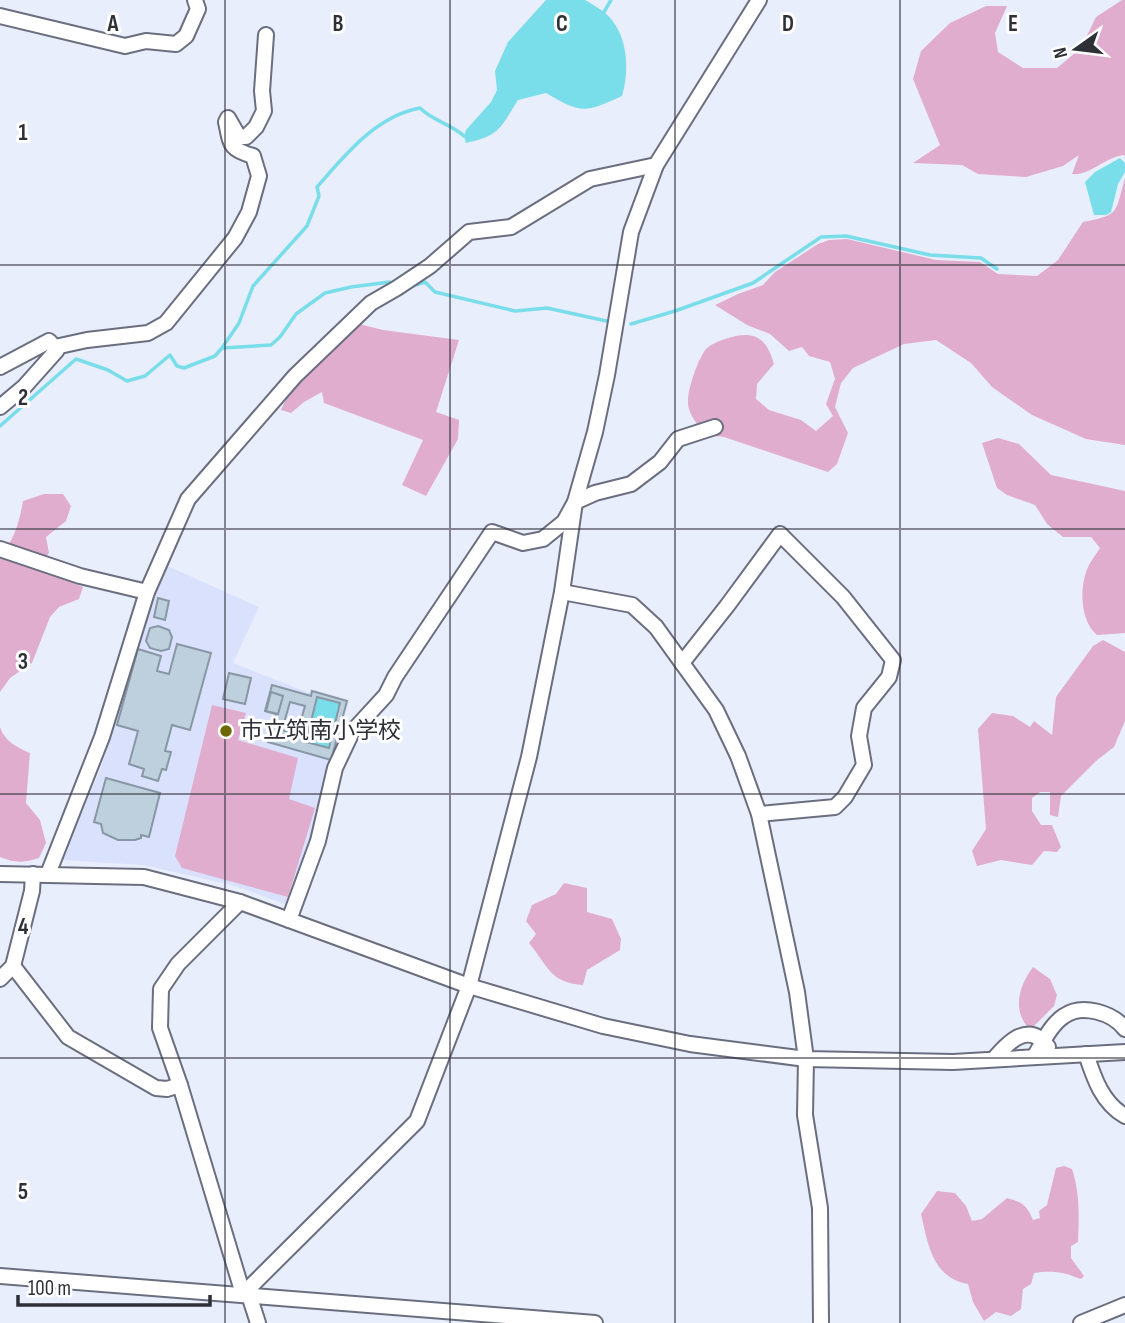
<svg xmlns="http://www.w3.org/2000/svg" width="1125" height="1323" font-family="'Sofia Sans Condensed','Noto Sans JP',sans-serif">
	<style>
		.built { fill: #dae1fc }
		.green { fill: #e1adce }
		.water { fill: #7addea }
		.lines { fill: none; stroke-linecap: round; stroke-linejoin: round }
		.stream { stroke: #7addea; stroke-width: 3.5 }
		.building { fill: #bed0dd; stroke: #8798a4; stroke-width: 2; fill-rule: evenodd }
		.minor-casing { stroke: #6a6e7f; stroke-width: 18 }
		.minor { stroke: #fff; stroke-width: 14 }
		.grid { fill: none; stroke: #2e3038; stroke-width: 2; stroke-opacity: 0.55 }
		.poi-dot { fill: #6d6800; stroke: #fff; stroke-width: 2.5 }
		.labels { text-anchor: middle; dominant-baseline: central; stroke-width: 6; stroke-linejoin: round; paint-order: stroke }
		.poi-label { font-size: 23px; fill: #2e3038; stroke: #fff; text-anchor: start }
		.grid-label { font-size: 23px; text-anchor: middle; font-weight: bold; fill: #2e3038; stroke: #fff; stroke-width: 6; stroke-linejoin: round; paint-order: stroke }
	</style>
	<rect width="100%" height="100%" fill="#e9eefd"/>
	<!-- built -->
	<polygon class="built" points="163,564 259,607 233,663 309,693 311,689 349,700 309,857 290,906 232,885 143,865 61,860 101,768 150,600"/>
	<!-- green -->
	<g class="green">
		<path d="M 1122,0 L 1125,0 L 1125,157 L 1124,155 C 1105,157 1090,176 1072,174 L 1079,155 L 1063,166 L 1026,177 L 978,174 L 962,165 L 913,163 L 940,145 L 913,79 L 921,51 L 950,23 L 986,6 L 1007,6 L 995,33 L 998,52 L 1023,68 L 1057,68 L 1081,48 L 1096,17 Z"/>
		<path d="M 1125,178 L 1125,445 L 1086,439 L 1032,415 L 992,387 L 971,363 L 936,340 L 904,344 L 853,368 L 841,383 L 835,407 L 848,433 L 837,464 L 828,472 L 724,437 L 705,435 C 698,425 687,413 688,401 C 688,388 698,359 706,349 C 711,344 719,341 725,339 C 752,330 766,335 774,364 L 757,384 L 756,399 L 769,410 L 801,420 L 816,431 L 833,416 L 826,404 L 835,379 L 830,362 L 809,356 L 802,347 L 789,351 L 770,334 L 747,325 L 715,305 L 738,294 L 763,285 L 775,272 L 818,244 L 829,240 L 847,239 L 936,260 L 980,262 L 998,274 L 1037,276 L 1058,260 L 1083,222 C 1121,215 1115,212 1125,178 Z"/>
		<path d="M 359,324 L 383,330 L 459,340 L 436,412 L 459,420 L 458,439 L 426,496 L 402,485 L 423,440 L 324,403 L 322,392 L 304,402 L 291,413 L 281,410 C 294,378 334,348 359,324 Z"/>
		<path d="M 998,438 L 1019,444 L 1051,475 L 1125,491 L 1125,633 L 1097,635 C 1080,621 1079,587 1088,567 C 1091,561 1096,554 1100,548 L 1091,537 L 1063,537 L 1047,524 L 1035,505 L 1007,495 L 997,488 L 982,443 Z"/>
		<path d="M 44,494 L 63,494 L 71,506 L 66,521 L 46,537 L 49,553 L 37,568 L 83,587 L 79,599 L 59,607 L 50,617 L 32,663 L 10,678 L 0,692 L 0,554 C 14,543 20,519 23,501 Z"/>
		<polygon points="1103,640 1125,652 1125,721 1114,747 1096,761 1061,796 1058,817 1050,815 1050,792 1040,792 1032,798 1032,811 1041,825 1052,825 1061,847 1057,852 1044,851 1032,865 1001,860 977,866 972,851 986,829 978,729 992,713 1013,716 1030,727 1034,721 1052,735 1056,697 1093,646"/>
		<polygon points="212,705 246,713 238,740 298,758 289,799 315,808 288,897 182,868 175,856"/>
		<path d="M 0,727 C 5,742 17,747 30,753 L 26,803 L 40,820 L 46,843 L 39,858 C 24,863 14,863 0,857 Z"/>
		<path d="M 564,883 L 587,888 L 587,912 L 612,919 L 621,939 L 620,950 L 587,970 L 583,985 C 550,983 548,966 529,943 L 536,934 L 526,921 L 532,905 L 556,894 Z"/>
		<path d="M 1033,967 L 1050,979 L 1057,995 L 1054,1006 L 1030,1030 C 1012,1011 1018,987 1033,967 Z"/>
		<path d="M 1064,1166 L 1072,1169 C 1080,1193 1079,1217 1078,1242 L 1071,1246 L 1071,1258 L 1084,1276 L 1081,1279 C 1064,1272 1052,1270 1034,1273 L 1031,1284 L 1023,1289 L 1021,1309 L 1011,1316 L 996,1312 L 984,1321 L 973,1302 L 968,1284 C 933,1278 928,1245 921,1214 L 937,1191 L 955,1193 L 966,1206 L 972,1221 L 982,1219 L 1007,1198 C 1022,1202 1027,1205 1033,1220 L 1040,1218 L 1039,1211 L 1047,1205 L 1056,1168 Z"/>
	</g>
	<!-- water -->
	<g class="water">
		<path d="M 546,0 C 557,0 573,0 584,0 C 589,1 594,6 598,8 C 627,25 631,66 622,96 C 584,113 582,114 546,93 L 518,100 C 501,127 500,136 466,143 L 464,136 L 466,130 L 491,102 L 497,90 L 495,71 L 508,42 Z"/>
		<polygon points="1120,158 1125,163 1125,172 1118,184 1111,212 1106,215 1094,215 1085,182 1095,172"/>
		<polygon points="317,697 340,703 329,748 306,742"/>
	</g>
	<g class="lines">
		<!-- stream -->
		<g class="stream">
			<polyline points="604,12 611,0"/>
			<polyline points="409,287 425,282 435,292 515,311 547,308 611,322"/>
			<polyline points="631,324 675,311 753,283 821,237 846,236 930,255 981,258 997,269"/>
			<polyline points="223,348 271,345 280,337 296,314 325,293 351,287 390,282"/>
			<path d="M 0,426 L 76,359 L 108,370 L 127,381 L 145,376 L 170,355 L 177,366 L 184,368 L 215,356 L 222,348 L 239,323 L 253,286 L 307,226 L 319,196 L 317,187 C 345,155 376,116 420,108 C 433,121 451,124 464,136"/>
		</g>
	</g>
	<!-- building -->
	<g class="building">
		<polygon points="158,598 169,601 165,620 154,617"/>
		<polygon points="158,626 169,630 172,637 169,649 161,651 150,648 146,641 150,628"/>
		<polygon points="177,644 211,653 190,730 172,725 165,751 171,752 166,770 162,769 158,781 142,776 144,769 129,764 138,731 117,725 138,649 161,656 157,671 169,674"/>
		<polygon points="229,673 251,678 245,704 223,699"/>
		<path d="M 272,685 L 311,696 L 312,691 L 347,701 L 331,760 L 268,742 L 276,714 L 265,711 ZM 317,697 L 340,703 L 329,748 L 306,742 ZM 290,702 L 305,706 L 297,734 L 282,730 Z"/>
		<polygon points="271,692 283,696 278,714 266,711"/>
		<polygon points="106,778 160,793 149,837 141,835 141,838 135,840 118,840 103,833 101,824 94,822"/>
	</g>
	<g class="lines">
		<defs>
			<g id="minor">
				<polyline points="0,16 125,46 146,41 176,44 186,36 198,9 195,0"/>
				<path d="M 55,347 L 87,340 L 148,333 L 166,323 L 235,238 L 249,212 L 259,176 L 253,156 C 229,149 231,145 226,122 L 228,118 L 239,137 L 246,137 L 256,127 L 264,111 L 262,91 L 266,35"/>
				<polyline points="0,367 49,341 57,350 24,387 0,407"/>
				<polyline points="0,549 80,576 147,592"/>
				<polyline points="562,592 632,605 656,627 716,710 738,756 759,814 797,992 806,1059 805,1115 820,1208 821,1323"/>
				<polyline points="682,663 727,606 780,534 843,597 893,660 889,677 864,708 859,736 864,765 845,797 835,807 759,814"/>
				<polyline points="0,874 144,877 240,902 469,986 603,1026 690,1044 806,1059 953,1062 1125,1052"/>
				<polyline points="48,874 102,737 147,592 188,499 295,376 371,303 397,288 430,266 469,232 511,227 590,179 656,165"/>
				<polyline points="240,902 178,964 161,989 160,1028 180,1085 243,1294"/>
				<polyline points="289,920 318,841 335,768 352,732 386,695 395,677 492,532 523,543 543,539 564,522 575,502 595,493 631,484 660,462 678,439 715,427"/>
				<polyline points="13,966 68,1037 156,1088 167,1089 180,1085"/>
				<polyline points="0,979 13,966 32,891 33,874"/>
				<path d="M 1086,1054 C 1094,1078 1102,1103 1125,1116"/>
				<path d="M 1034,1057 C 1042,1044 1051,1024 1064,1016 C 1082,1003 1113,1013 1125,1029"/>
				<path d="M 994,1059 C 1009,1041 1029,1021 1048,1047"/>
				<polyline points="0,1276 595,1323"/>
				<polyline points="243,1294 417,1121 469,986 529,757 562,592 575,502 595,432 607,375 631,232 656,165 759,0"/>
				<polyline points="249,1295 258,1323"/>
				<polyline points="1081,1323 1125,1305"/>
			</g>
		</defs>
		<!-- minor casing -->
		<use href="#minor" class="minor-casing"/>
		<!-- minor -->
		<use href="#minor" class="minor"/>
	</g>
	<!-- grid -->
	<path class="grid" d="M 225,0 L 225,1323M 450,0 L 450,1323M 675,0 L 675,1323M 900,0 L 900,1323M 0,265 L 1125,265M 0,529 L 1125,529M 0,794 L 1125,794M 0,1058 L 1125,1058"/>
	<!-- markers -->
	<circle class="poi-dot" cx="226" cy="731" r="7"/>
	<g class="labels">
		<!-- poi labels -->
		<g class="poi-label">
			<text x="240" y="731">市立筑南小学校</text>
		</g>
	</g>
	<g class="grid-label">
		<text x="113" y="31">A</text>
		<text x="338" y="31">B</text>
		<text x="562" y="31">C</text>
		<text x="788" y="31">D</text>
		<text x="1013" y="31">E</text>
		<text x="23" y="140">1</text>
		<text x="23" y="405">2</text>
		<text x="23" y="669">3</text>
		<text x="23" y="934">4</text>
		<text x="23" y="1199">5</text>
	</g>
	<!-- north arrow -->
	<g transform="translate(1076 49) rotate(256)" stroke="#ffffff" stroke-width="5" paint-order="stroke">
	<path d="M0-5L12 26L0 18L-12 26Z" fill="#2e3038"/>
	<text y="-10" font-size="19" font-weight="bold" text-anchor="middle" fill="#2e3038">N</text>
	</g>
	<!-- scale -->
	<path d="M18 1295v10h192v-10" fill="none" stroke="#2e3038" stroke-width="3.5"/>
	<text x="28" y="1295" font-size="21" fill="#2e3038" stroke="#ffffff" stroke-width="5" paint-order="stroke">100 m</text>
</svg>
